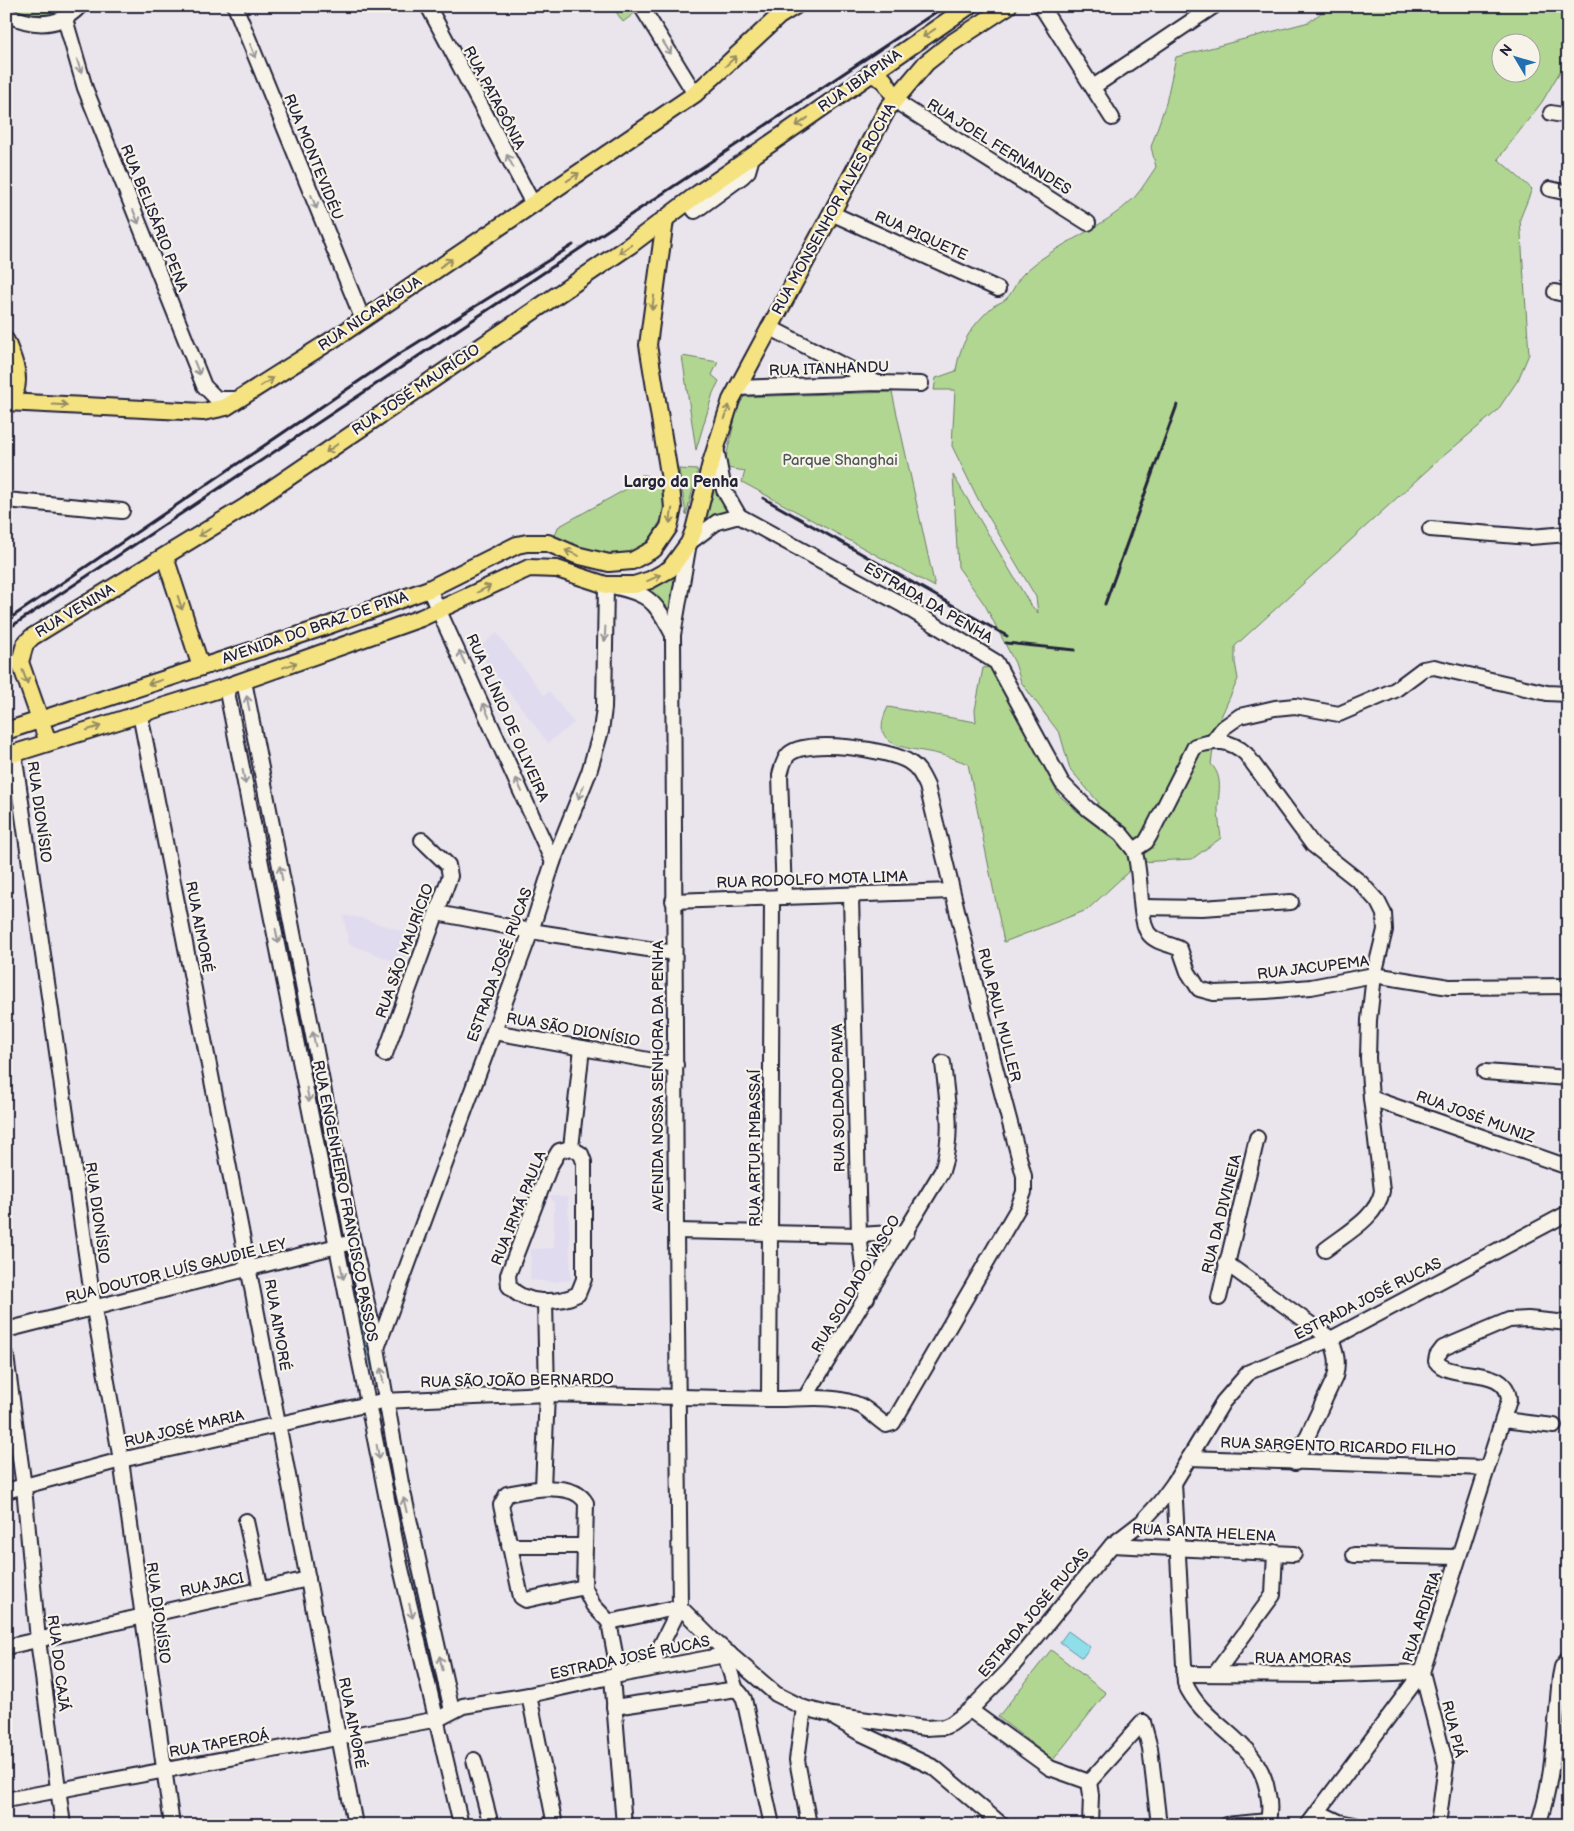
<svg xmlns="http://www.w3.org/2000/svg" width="1574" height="1831" font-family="'Balsamiq Sans',sans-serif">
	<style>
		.built { fill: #e1dbef }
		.green { fill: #b1d692; stroke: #6a7c66; fill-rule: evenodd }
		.water { fill: #8fdfeb; stroke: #6393a5 }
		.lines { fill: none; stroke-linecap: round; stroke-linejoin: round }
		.stream { stroke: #6393a5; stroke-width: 3 }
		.minor-casing { stroke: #22223b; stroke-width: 18 }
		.major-casing { stroke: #22223b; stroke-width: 20 }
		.minor { stroke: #f7f3e8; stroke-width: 14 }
		.major { stroke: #f5e382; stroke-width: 16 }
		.rail { stroke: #22223b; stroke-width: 3 }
		.oneway { stroke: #968c62 }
		.oneway2 { stroke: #97959a }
		.labels { text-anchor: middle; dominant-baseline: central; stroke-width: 4.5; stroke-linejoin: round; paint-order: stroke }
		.street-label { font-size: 15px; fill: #22223b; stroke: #f7f3e8 }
		.park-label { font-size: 15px; fill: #4d5855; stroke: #f7f3e8 }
		.neighbourhood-label { font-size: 16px; font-weight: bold; fill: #22223b; stroke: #f7f3e8 }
	</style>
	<rect width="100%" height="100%" fill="#eae5ec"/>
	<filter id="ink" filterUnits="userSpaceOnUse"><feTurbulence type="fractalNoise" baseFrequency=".02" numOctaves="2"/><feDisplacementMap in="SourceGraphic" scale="10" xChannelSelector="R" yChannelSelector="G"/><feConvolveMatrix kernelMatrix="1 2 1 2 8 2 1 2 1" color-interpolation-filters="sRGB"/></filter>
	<g filter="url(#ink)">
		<!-- built -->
		<g class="built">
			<polygon points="497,633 544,695 549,691 574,723 548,743 476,649"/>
			<polygon points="343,915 361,918 414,935 403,965 349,944"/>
			<polygon points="549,1196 568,1197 571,1280 553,1282 530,1280 531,1249 554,1248 554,1202"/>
		</g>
		<!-- green -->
		<g class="green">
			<polygon points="6,6 73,6 45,20 6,8"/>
			<polygon points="612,6 632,6 636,12 623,22"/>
			<path d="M 1330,6 L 1568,6 L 1568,58 L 1542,102 L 1498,159 L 1532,189 L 1520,219 L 1529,354 L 1518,380 L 1497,411 L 1434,464 L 1235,646 L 1235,662 L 1238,679 L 1216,728 L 1211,764 C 1224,778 1218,792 1218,809 C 1218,819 1220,828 1221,838 L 1192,859 L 1139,862 L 1087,910 L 1004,942 L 968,764 C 958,760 948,756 938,754 C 911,747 866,750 888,707 L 976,722 L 975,710 L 983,668 L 991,667 L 999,678 L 1059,795 L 1078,812 L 1099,803 L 1070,769 L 1060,734 L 1021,682 L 1015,663 L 985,605 L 958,567 L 953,475 L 1030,604 L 1038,613 L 1036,597 L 978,499 L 952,446 L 955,390 L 934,390 L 936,378 L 956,371 C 960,344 970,328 990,309 C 994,304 1002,303 1006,299 C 1015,290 1015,281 1026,271 C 1058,242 1103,229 1134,198 C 1142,189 1149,177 1156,167 L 1151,147 L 1166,103 L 1176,57 L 1309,22 ZM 1502,42 L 1532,42 L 1532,72 L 1502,72 Z"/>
			<polygon points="682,356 718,362 712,375 719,381 713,393 696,450"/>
			<polygon points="892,392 935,587 742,482 745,471 727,468 725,462 740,397"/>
			<path d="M 715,455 C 715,480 715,493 731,514 C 672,515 674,582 671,626 L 633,579 C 688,559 696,505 715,455 Z"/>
			<polygon points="679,469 698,470 686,515"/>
			<polygon points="641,475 646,475 664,489 666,502 662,518 651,537 637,552 618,557 553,542 558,527 630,487"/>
			<polygon points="1051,1650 1106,1693 1053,1760 998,1717"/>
		</g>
		<!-- water -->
		<polygon class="water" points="1068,1631 1090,1647 1082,1658 1060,1642"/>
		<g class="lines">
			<!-- stream -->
			<g class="stream">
				<polyline points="271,878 288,954 345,1240"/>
				<polyline points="346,1248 379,1398"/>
				<polyline points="405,1532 438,1694"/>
			</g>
			<defs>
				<g id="minor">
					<polyline points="235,6 363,320"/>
					<polyline points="428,6 533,204"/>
					<polyline points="641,6 695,94"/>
					<polyline points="1041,6 1112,118"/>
					<path d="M 6,14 C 33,27 59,28 80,6"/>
					<polyline points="65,19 85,88 204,386 217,399 240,399"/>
					<polyline points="1093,87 1214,6"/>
					<polyline points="895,97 903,106 1088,223"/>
					<polyline points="1551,113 1568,116"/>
					<polyline points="1550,189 1568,193"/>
					<polyline points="688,201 695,211 743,176 748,171 752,157"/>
					<polyline points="831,213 998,289"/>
					<polyline points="1555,292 1568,295"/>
					<polyline points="769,327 877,383"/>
					<polyline points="737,388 878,383 921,384"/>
					<path d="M 716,448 L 724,490 L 739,516 L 901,604 L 996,662 L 1062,783 L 1088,809 L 1121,834 L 1134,850 L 1146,842 L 1150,835 L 1195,746 C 1215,740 1230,739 1246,754 L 1313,845 L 1360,882 L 1378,902 L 1384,914 L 1385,930 L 1374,975 L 1369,1020 L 1368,1058 L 1371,1098 L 1382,1191 C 1377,1218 1345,1234 1325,1250"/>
					<polyline points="6,500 122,511"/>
					<polyline points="1430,529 1530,537 1568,534"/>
					<polyline points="429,589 553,862"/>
					<polyline points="673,635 689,543 717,522 739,516"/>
					<polyline points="244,681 353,1241 377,1348 401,1483 452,1711"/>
					<polyline points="226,687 399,1560 461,1825"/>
					<path d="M 140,714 C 214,1084 284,1454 355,1825"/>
					<polyline points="1213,741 1223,728 1240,716 1275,708 1295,706 1339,714 1395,690 1423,669 1434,667 1547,693 1568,694"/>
					<polyline points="14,753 94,1309 121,1460 172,1825"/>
					<path d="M 1134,850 C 1142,870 1138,922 1149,934 C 1156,943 1171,944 1180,949 L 1188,972 L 1199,989 L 1214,993 L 1266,991 L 1311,987 L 1374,975 L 1449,987 L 1568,986"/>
					<polyline points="851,896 859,1235 867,1298"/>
					<polyline points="673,901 951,891"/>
					<polyline points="1143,907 1202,908 1291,902"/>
					<polyline points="437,913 531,931 674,953"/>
					<polyline points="494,1032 676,1065"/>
					<polyline points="385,1054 450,876 448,865 422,840"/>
					<polyline points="1485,1072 1568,1078"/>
					<polyline points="1371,1098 1568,1167"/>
					<path d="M 571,1148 L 581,1154 L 584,1162 L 584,1279 L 578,1294 C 558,1304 524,1305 509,1286 L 508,1275 L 550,1166 L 559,1151 Z"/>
					<polyline points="571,1148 582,1048"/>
					<polyline points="676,1231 859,1235 907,1232"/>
					<path d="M 1226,1263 L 1331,1339 C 1336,1353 1339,1362 1335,1377 L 1295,1463"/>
					<polyline points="1219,1298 1257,1138"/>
					<polyline points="6,1330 345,1244"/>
					<path d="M 377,1348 L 531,931 L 553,862 L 589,772 L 601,731 L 604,708 L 606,585 C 647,593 654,598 673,635 L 676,1231 L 680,1607 L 649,1669"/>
					<polyline points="6,1356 24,1487 38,1640 63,1825"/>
					<path d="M 805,1398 L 942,1171 C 954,1135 947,1100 943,1063"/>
					<polyline points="769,1399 772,898"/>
					<polyline points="1503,1420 1554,1426"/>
					<polyline points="1189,1458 1486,1468"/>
					<path d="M 1174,1483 L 1185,1683 C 1204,1728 1260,1739 1268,1794 C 1270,1804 1270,1815 1267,1825"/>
					<polyline points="543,1487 547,1394 545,1301"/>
					<path d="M 6,1491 L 121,1460 L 382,1401 L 547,1394 L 769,1399 C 798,1400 833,1393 861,1406 C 870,1411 877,1419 886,1425 L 893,1423 L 1018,1208 L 1024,1192 L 1024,1176 L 994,1063 L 927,786 C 922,776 919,768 909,762 C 889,749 807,738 789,754 C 783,760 782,768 780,775 L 784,897"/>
					<polyline points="246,1521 261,1590"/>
					<polyline points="1112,1545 1294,1554"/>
					<polyline points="509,1546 585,1546"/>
					<polyline points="1354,1555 1458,1557"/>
					<path d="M 584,1587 L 526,1600 L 521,1597 L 501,1505 L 507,1494 C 528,1490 574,1480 586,1503 L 584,1587 L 593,1605 L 609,1622 L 619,1675"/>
					<polyline points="680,1607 712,1639 776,1694 804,1708 832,1715 925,1728 944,1727 951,1724 970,1710 1010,1669 1112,1545 1142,1522 1160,1502 1174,1483 1223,1402 1249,1372 1331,1339 1568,1213"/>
					<polyline points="609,1622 680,1607"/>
					<polyline points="6,1647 308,1579"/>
					<polyline points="725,1655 736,1690"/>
					<polyline points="1422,1672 1446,1765 1438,1825"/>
					<polyline points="1184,1674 1338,1675 1422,1672"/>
					<polyline points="1215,1674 1273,1595 1275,1552"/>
					<polyline points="612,1677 624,1825"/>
					<polyline points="529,1695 555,1825"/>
					<path d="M 614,1707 L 730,1690 C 738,1689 740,1692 744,1699 L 772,1825"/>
					<polyline points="804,1708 797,1760 809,1825"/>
					<polyline points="970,1710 1050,1768 1089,1782 1091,1795 1090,1825"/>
					<polyline points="836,1719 858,1732 935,1768 1002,1825"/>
					<polyline points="1143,1722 1150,1748 1159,1825"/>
					<polyline points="474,1760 491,1825"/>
					<polyline points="1089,1782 1143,1722"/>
					<polyline points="6,1800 438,1719 463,1706 529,1695 619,1675 730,1654"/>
					<polyline points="1318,1812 1339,1822 1355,1825"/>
					<polyline points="1226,1825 1268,1821"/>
					<path d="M 1308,1825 L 1422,1672 L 1509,1400 C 1507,1363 1450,1382 1436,1361 L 1437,1356 L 1443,1348 L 1509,1320 L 1528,1319 L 1568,1323"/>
					<path d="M 1538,1825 C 1554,1779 1555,1726 1560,1677 L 1562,1667 L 1568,1659"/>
				</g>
				<g id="major">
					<polyline points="870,73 884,80 895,97"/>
					<path d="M 6,341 C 15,363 23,380 11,402"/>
					<polyline points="6,402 203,412 226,407 346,331 695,94 779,16 795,6"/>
					<polyline points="165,557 201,667"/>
					<polyline points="6,731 321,628 429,589 517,545 527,543 548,543 576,555 609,563 632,561 654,549 669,527 673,508 671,486 648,345 665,220"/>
					<polyline points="48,742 20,662 25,644 32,637 245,507 629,246 699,193 969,6"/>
					<polyline points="6,756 226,687 421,618 529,568 557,569 606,585 634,585 650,580 670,569 689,543 694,530 711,463 731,400 888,108 926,63 950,44 1008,6"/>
				</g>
			</defs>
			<!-- minor casing -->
			<use href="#minor" class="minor-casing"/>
			<!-- major casing -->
			<use href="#major" class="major-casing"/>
			<!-- minor -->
			<use href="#minor" class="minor"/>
			<!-- major -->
			<use href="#major" class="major"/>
			<!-- rail -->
			<g class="rail">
				<polyline points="763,498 1007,636"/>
				<polyline points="1105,604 1177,405"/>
				<polyline points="6,621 396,356 573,245"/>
				<polyline points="6,630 945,6"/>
				<polyline points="1006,643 1075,650"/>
			</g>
		</g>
		<!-- one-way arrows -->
		<defs><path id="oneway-shaft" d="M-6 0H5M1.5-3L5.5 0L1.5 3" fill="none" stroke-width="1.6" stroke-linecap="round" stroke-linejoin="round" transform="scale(1.25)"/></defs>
		<g class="oneway">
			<use href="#oneway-shaft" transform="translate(929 33) rotate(146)"/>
			<use href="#oneway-shaft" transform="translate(731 61) rotate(-43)"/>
			<use href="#oneway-shaft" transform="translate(802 122) rotate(144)"/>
			<use href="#oneway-shaft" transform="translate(573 177) rotate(-34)"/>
			<use href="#oneway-shaft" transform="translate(625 249) rotate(146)"/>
			<use href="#oneway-shaft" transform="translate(446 263) rotate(-34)"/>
			<use href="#oneway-shaft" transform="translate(653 303) rotate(98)"/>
			<use href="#oneway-shaft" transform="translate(267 382) rotate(-32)"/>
			<use href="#oneway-shaft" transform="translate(60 405) rotate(3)"/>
			<use href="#oneway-shaft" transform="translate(727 412) rotate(-72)"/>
			<use href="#oneway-shaft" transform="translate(332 448) rotate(145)"/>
			<use href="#oneway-shaft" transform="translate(671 516) rotate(99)"/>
			<use href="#oneway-shaft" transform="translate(205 532) rotate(149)"/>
			<use href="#oneway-shaft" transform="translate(572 553) rotate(-158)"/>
			<use href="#oneway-shaft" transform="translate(654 578) rotate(-24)"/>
			<use href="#oneway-shaft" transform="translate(484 589) rotate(-27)"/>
			<use href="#oneway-shaft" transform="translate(180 603) rotate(72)"/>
			<use href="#oneway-shaft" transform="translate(290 665) rotate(-20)"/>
			<use href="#oneway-shaft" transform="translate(25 677) rotate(70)"/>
			<use href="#oneway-shaft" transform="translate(155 682) rotate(162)"/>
			<use href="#oneway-shaft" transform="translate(94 728) rotate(-17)"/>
		</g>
		<g class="oneway2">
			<use href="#oneway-shaft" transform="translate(667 48) rotate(58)"/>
			<use href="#oneway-shaft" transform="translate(253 51) rotate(68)"/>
			<use href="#oneway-shaft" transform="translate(79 66) rotate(73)"/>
			<use href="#oneway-shaft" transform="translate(510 161) rotate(-118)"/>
			<use href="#oneway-shaft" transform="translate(314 202) rotate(68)"/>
			<use href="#oneway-shaft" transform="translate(136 217) rotate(68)"/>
			<use href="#oneway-shaft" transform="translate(197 368) rotate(68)"/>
			<use href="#oneway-shaft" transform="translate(605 634) rotate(93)"/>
			<use href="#oneway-shaft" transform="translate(462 657) rotate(-114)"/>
			<use href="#oneway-shaft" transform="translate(248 703) rotate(-101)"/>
			<use href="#oneway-shaft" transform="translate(486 710) rotate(-114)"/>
			<use href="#oneway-shaft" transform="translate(244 777) rotate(79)"/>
			<use href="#oneway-shaft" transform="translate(519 785) rotate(-114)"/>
			<use href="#oneway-shaft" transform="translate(581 792) rotate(112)"/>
			<use href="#oneway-shaft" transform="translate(281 873) rotate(-101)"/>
			<use href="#oneway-shaft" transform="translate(277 936) rotate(79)"/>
			<use href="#oneway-shaft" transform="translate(314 1039) rotate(-101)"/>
			<use href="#oneway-shaft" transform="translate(308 1095) rotate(79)"/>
			<use href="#oneway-shaft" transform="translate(342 1272) rotate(78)"/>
			<use href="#oneway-shaft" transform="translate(382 1375) rotate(-100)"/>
			<use href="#oneway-shaft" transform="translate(378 1452) rotate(79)"/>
			<use href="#oneway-shaft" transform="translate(405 1505) rotate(-103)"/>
			<use href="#oneway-shaft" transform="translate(411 1611) rotate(76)"/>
			<use href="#oneway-shaft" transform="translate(441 1663) rotate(-103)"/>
		</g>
	</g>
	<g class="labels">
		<!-- street labels -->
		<g class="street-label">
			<text transform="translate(860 81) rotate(-35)">RUA IBIAPINA</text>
			<text transform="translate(494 98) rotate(62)">RUA PATAGÔNIA</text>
			<text transform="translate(999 147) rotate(32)">RUA JOEL FERNANDES</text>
			<text transform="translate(313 157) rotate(68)">RUA MONTEVIDÉU</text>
			<text transform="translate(834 209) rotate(-61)">RUA MONSENHOR ALVES ROCHA</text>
			<text transform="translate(154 218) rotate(68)">RUA BELISÁRIO PENA</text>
			<text transform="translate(921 236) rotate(24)">RUA PIQUETE</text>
			<text transform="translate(370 314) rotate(-34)">RUA NICARÁGUA</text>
			<text transform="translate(829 369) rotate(-2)">RUA ITANHANDU</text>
			<text transform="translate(416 390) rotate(-34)">RUA JOSÉ MAURÍCIO</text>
			<text transform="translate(928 603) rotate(30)">ESTRADA DA PENHA</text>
			<text transform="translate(75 611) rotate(-31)">RUA VENINA</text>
			<text transform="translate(315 628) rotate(-19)">AVENIDA DO BRAZ DE PINA</text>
			<text transform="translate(507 718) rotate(66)">RUA PLÍNIO DE OLIVEIRA</text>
			<text transform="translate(39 812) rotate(82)">RUA DIONÍSIO</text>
			<text transform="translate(812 880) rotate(-2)">RUA RODOLFO MOTA LIMA</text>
			<text transform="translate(199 927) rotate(79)">RUA AIMORÉ</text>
			<text transform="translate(405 951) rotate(-70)">RUA SÃO MAURÍCIO</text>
			<text transform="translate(500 965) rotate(-70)">ESTRADA JOSÉ RUCAS</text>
			<text transform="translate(1313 968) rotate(-7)">RUA JACUPEMA</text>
			<text transform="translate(999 1015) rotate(76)">RUA PAUL MULLER</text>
			<text transform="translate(573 1030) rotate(10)">RUA SÃO DIONÍSIO</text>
			<text transform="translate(658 1076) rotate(-90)">AVENIDA NOSSA SENHORA DA PENHA</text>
			<text transform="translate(839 1098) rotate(-91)">RUA SOLDADO PAIVA</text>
			<text transform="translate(1475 1117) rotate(20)">RUA JOSÉ MUNIZ</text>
			<text transform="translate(755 1148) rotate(-90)">RUA ARTUR IMBASSAÍ</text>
			<text transform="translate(345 1201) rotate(79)">RUA ENGENHEIRO FRANCISCO PASSOS</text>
			<text transform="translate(519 1208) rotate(-68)">RUA IRMÃ PAULA</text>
			<text transform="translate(97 1213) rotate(82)">RUA DIONÍSIO</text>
			<text transform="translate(1222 1214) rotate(-76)">RUA DA DIVINEIA</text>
			<text transform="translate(176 1271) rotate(-14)">RUA DOUTOR LUÍS GAUDIE LEY</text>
			<text transform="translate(856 1284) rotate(-59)">RUA SOLDADO VASCO</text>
			<text transform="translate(1368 1299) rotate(-27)">ESTRADA JOSÉ RUCAS</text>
			<text transform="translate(277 1325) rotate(80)">RUA AIMORÉ</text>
			<text transform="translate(517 1381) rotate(-1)">RUA SÃO JOÃO BERNARDO</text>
			<text transform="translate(184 1429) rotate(-13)">RUA JOSÉ MARIA</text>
			<text transform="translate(1338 1447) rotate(2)">RUA SARGENTO RICARDO FILHO</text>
			<text transform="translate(1204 1533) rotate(3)">RUA SANTA HELENA</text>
			<text transform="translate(212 1585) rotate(-13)">RUA JACI</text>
			<text transform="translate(158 1613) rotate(82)">RUA DIONÍSIO</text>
			<text transform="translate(1034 1613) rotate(-50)">ESTRADA JOSÉ RUCAS</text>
			<text transform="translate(1422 1617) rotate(-72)">RUA ARDIRIA</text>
			<text transform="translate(630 1658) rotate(-12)">ESTRADA JOSÉ RUCAS</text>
			<text x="1303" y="1658">RUA AMORAS</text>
			<text transform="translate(58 1663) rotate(83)">RUA DO CAJÁ</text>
			<text transform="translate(352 1723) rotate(79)">RUA AIMORÉ</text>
			<text transform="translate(1453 1729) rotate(76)">RUA PIÁ</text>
			<text transform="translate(219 1744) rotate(-10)">RUA TAPEROÁ</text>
		</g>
		<!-- park labels -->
		<g class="park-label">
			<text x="840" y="460">Parque Shanghai</text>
		</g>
		<!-- neighbourhood labels -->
		<g class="neighbourhood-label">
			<text x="681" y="482">Largo da Penha</text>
		</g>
	</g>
	<!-- margin -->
	<rect width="1574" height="1831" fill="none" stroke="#f7f3e8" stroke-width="25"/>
	<rect x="12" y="12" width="1549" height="1806" fill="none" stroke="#22223b" stroke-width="2" filter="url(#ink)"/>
	<!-- north arrow -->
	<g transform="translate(1516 58) rotate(308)"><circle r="24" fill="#f7f3e8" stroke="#a29fa3"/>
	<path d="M0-4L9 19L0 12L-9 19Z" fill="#1f6fb2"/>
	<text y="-8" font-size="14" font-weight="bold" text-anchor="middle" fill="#22223b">N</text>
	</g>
</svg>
